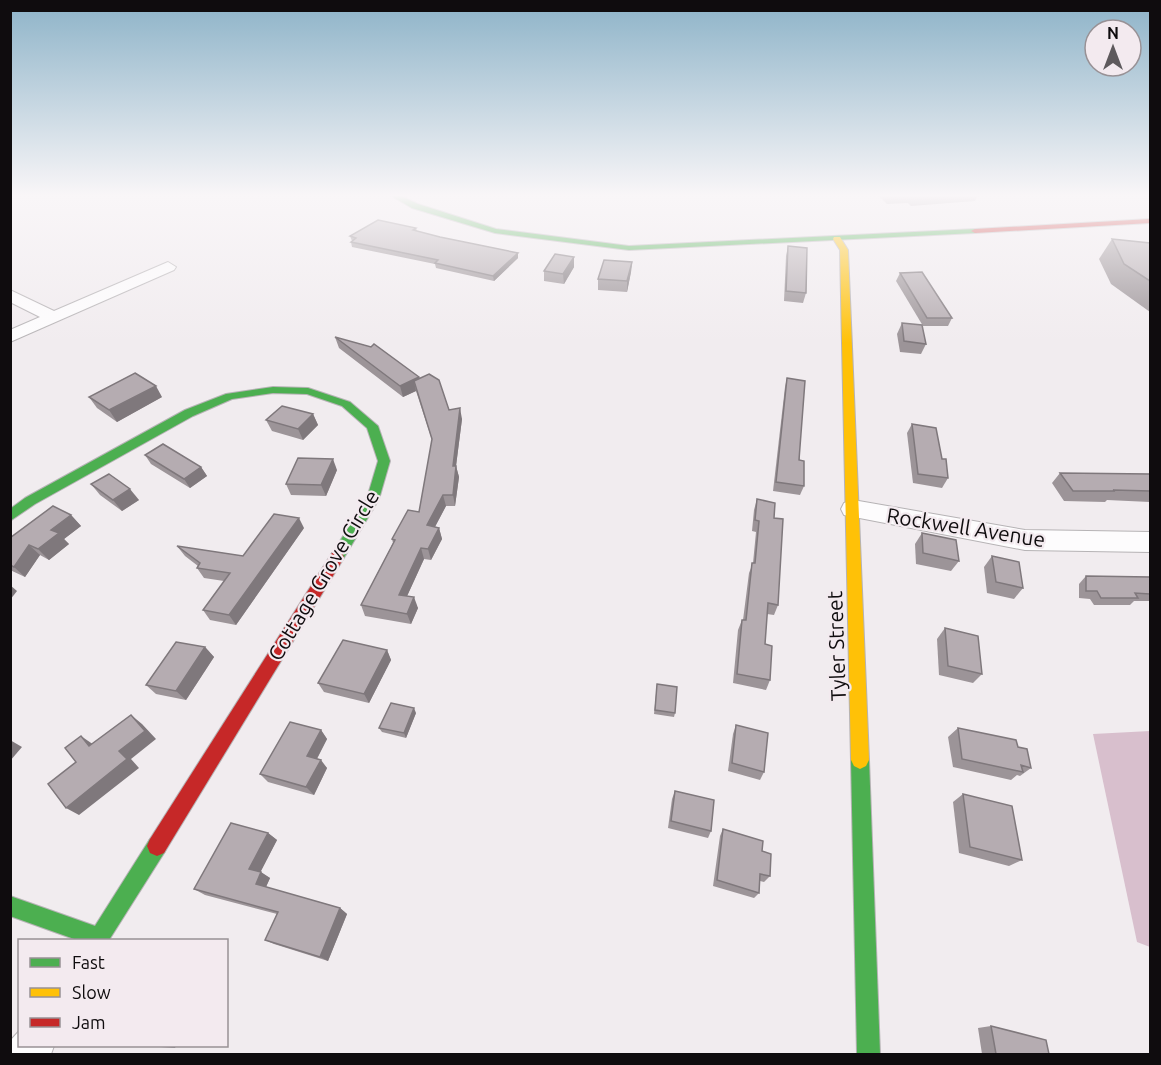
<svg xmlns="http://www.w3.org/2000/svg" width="1161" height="1065" font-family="Ubuntu,sans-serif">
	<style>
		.forest { fill: #d8bfcd }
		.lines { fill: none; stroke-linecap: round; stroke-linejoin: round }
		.street-casing { stroke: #b6b3b5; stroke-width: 2 }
		.fast-casing { stroke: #b6b3b5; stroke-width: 2 }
		.slow-casing { stroke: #b6b3b5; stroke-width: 2 }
		.jam-casing { stroke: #b6b3b5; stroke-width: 2 }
		.street { fill: #fdfcfd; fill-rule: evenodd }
		.fast { fill: #4caf50; fill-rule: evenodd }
		.slow { fill: #ffc107; fill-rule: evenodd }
		.jam { fill: #c62828; fill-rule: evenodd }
		.wall { fill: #9c9498 }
		.shaded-wall { fill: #7f787c }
		.building { fill: #b5acb1; stroke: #7f787c; stroke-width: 1.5 }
		.labels { text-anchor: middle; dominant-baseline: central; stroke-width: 4.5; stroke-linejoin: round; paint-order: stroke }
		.street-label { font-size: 21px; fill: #0f0c0e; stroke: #f3eaef }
	</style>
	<rect width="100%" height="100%" fill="#f1ecef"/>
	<!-- forest -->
	<polygon class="forest" points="1150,731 1150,947 1137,942 1093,734"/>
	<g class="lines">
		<defs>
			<g id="street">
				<polygon points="168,262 176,267 174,270 10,342 10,330 40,317 10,302 10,290 54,311"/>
				<polygon points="853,500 1025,530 1150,532 1150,552 1025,550 844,515 841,509 844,503"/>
				<polygon points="20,1030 20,1046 54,1046 51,1054 10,1054 10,1041"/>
			</g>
			<g id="fast">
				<polygon points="388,194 397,194 418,204 496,229 629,246 975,229 979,231 975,233 629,250 495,233 412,208"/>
				<polygon points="273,387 308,388 350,402 378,426 390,461 379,499 342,561 332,561 330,557 367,498 378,461 367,428 342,406 307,394 273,393 232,399 193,416 35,504 10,521 10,509 25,498 185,410 226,394"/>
				<polygon points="860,751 866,754 869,760 880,1054 857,1054 851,760 854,754"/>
				<polygon points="157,836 164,839 167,846 164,853 109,940 77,940 10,916 10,896 95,926 150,839"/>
			</g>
			<polygon id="slow" points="834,237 840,237 848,250 869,760 866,766 860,769 854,766 851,760 840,250 833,239"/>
			<g id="jam">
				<polygon points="1150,219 1150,223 975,233 971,231 975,229"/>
				<polygon points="337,552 342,553 344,557 342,561 164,853 157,856 150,853 147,846 150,839 332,553"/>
			</g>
		</defs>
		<!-- street casing -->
		<use href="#street" class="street-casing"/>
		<!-- fast casing -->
		<use href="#fast" class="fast-casing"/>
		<!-- slow casing -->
		<use href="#slow" class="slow-casing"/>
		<!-- jam casing -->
		<use href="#jam" class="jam-casing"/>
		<!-- street -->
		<use href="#street" class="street"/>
		<!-- fast -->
		<use href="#fast" class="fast"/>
		<!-- slow -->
		<use href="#slow" class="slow"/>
		<!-- jam -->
		<use href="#jam" class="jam"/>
	</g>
	<!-- wall -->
	<g class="wall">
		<polygon points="871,194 978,194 975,201 911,206 908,203 887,204 877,194"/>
		<polygon points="416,228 417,231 440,237 518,253 518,258 494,281 436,268 435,264 352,247 351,242 352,241 350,236"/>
		<polygon points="1112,239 1150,243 1150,312 1111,284 1099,259"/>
		<polygon points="788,246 806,293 803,303 784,301 786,256"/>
		<polygon points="574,257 574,267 564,284 544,281 544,271"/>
		<polygon points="632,262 631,272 627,292 598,290 598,279"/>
		<polygon points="900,273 952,318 948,326 923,326 896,281"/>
		<polygon points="902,323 926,344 921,354 900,352 897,334"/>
		<polygon points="335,337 420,379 449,410 462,419 456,466 459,477 455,506 446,506 435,527 439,528 442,539 431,560 424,559 407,596 418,608 411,624 365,616 361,605 393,543 392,539 419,512 432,440 416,391 403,397 339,348"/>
		<polygon points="787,378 804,486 800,495 773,491 785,387"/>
		<polygon points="89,397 162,397 117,422 97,408"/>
		<polygon points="313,414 318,425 303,440 272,431 266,420"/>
		<polygon points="912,424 942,459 948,478 942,488 913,483 907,433"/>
		<polygon points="145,455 201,467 207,476 190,488 151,464"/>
		<polygon points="337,470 326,496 291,495 286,484"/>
		<polygon points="1060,473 1150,474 1150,502 1107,500 1105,502 1064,501 1052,483"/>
		<polygon points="91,484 139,500 122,511 100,495"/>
		<polygon points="757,499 774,518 778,605 774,615 767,614 765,644 770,680 766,690 733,683 738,630 742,620 743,620 749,573 753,563 756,532 752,531 754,510"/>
		<polygon points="71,515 81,526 64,539 69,544 49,560 40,555 25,577 10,570 10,538"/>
		<polygon points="304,528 236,625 210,620 203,610 224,581 204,578 197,568 198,566 185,556 177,546 243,556"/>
		<polygon points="922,533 959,561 951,571 916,564 915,544"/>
		<polygon points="992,556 1023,588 1014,599 987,593 984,567"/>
		<polygon points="1086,576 1150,577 1150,601 1134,601 1130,605 1094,605 1090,599 1079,598 1079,584"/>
		<polygon points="945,628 982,674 973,683 939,675 937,639"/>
		<polygon points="205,647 214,657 186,700 156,694 146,685"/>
		<polygon points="387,650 391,660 369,703 324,692 318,683"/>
		<polygon points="657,684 675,713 674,717 654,714"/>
		<polygon points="416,713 406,738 382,732 379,728"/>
		<polygon points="736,725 764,772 760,780 728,771 733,734"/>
		<polygon points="958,728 1018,747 1031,768 1020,776 1017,775 1011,780 953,767 948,737"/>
		<polygon points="321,730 327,739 317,759 327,768 314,795 268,782 260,774"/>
		<polygon points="675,791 711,831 708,838 668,828 672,799"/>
		<polygon points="963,794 1022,860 1009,866 959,853 953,802"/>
		<polygon points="723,829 762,851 770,876 764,882 760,881 759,893 754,898 713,886 720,836"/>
		<polygon points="268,833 277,840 260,872 270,878 266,887 340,908 347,914 328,961 274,944 265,940 277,914 205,895 194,889"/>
		<polygon points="991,1026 1049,1054 982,1054 978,1028"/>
	</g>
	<!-- shaded-wall -->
	<g class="shaded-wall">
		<polygon points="518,253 518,258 494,281 493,276"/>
		<polygon points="574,257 574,267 564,284 563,274"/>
		<polygon points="632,262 631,272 627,292 627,281"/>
		<polygon points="419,377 422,388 414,381 416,391 403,397 400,386"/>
		<polygon points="156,386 162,397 117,422 109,410"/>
		<polygon points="460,408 462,419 456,466 459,477 455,506 453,495 453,466"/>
		<polygon points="313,414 318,425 303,440 298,429"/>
		<polygon points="333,459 337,470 326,496 321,485"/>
		<polygon points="201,467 207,476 190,488 184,479"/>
		<polygon points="130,489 139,500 122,511 113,500"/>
		<polygon points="443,495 446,506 430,536 427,525"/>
		<polygon points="71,515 81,526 64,539 69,544 49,560 38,549 51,530"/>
		<polygon points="299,518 304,528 236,625 229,615"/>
		<polygon points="439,528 442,539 431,560 428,549"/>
		<polygon points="29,545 40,555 25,577 14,567"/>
		<polygon points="421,548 424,559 403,605 399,595"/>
		<polygon points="10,585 17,591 10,600"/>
		<polygon points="414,597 418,608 411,624 407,614"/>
		<polygon points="205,647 214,657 186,700 176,691"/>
		<polygon points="387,650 391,660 369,703 364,694"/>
		<polygon points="414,708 416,713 406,738 404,733"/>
		<polygon points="131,715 142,724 156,739 131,759 139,768 79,815 66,808 119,751"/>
		<polygon points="321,730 327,739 314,764 307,756"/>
		<polygon points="81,736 94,745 89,746"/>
		<polygon points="10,740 22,747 10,761"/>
		<polygon points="321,760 327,768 314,795 306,787"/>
		<polygon points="268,833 277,840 259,875 249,869"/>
		<polygon points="261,872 270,878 265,889 256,884"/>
		<polygon points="340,908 347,914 328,961 320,957"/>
		<polygon points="161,1047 161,1046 176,1046 175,1048"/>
	</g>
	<!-- building -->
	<g class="building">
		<polygon points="378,220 416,228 413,230 440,237 518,253 493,276 435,263 438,260 351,242 356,238 350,236"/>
		<polygon points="1112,239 1150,243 1150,281 1124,264"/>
		<polygon points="788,246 807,248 806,293 786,291"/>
		<polygon points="555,254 574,257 563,274 544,271"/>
		<polygon points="604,260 632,262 627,281 598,279"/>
		<polygon points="922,272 952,318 927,318 900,273"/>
		<polygon points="902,323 922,325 926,344 904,341"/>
		<polygon points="335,337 371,347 374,344 419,377 400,386"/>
		<polygon points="135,373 156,386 109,410 89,397"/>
		<polygon points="429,374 439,380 449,410 460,408 453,466 456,466 453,495 443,495 427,525 439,528 428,549 421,548 399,595 414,597 407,614 361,605 395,540 392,539 408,510 419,512 432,439 414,381"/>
		<polygon points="787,378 805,381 799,460 804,461 804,486 776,482"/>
		<polygon points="282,406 313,414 298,429 266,420"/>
		<polygon points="912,424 936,428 942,459 946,459 948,478 918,474"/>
		<polygon points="163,444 201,467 184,479 145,455"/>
		<polygon points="298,458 333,459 321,485 286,484"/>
		<polygon points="1060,473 1150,474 1150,491 1113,490 1115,491 1073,491"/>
		<polygon points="109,474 130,489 113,500 91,484"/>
		<polygon points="757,499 775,503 774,518 783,519 778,605 768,603 765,644 772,646 770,680 737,674 742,620 746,620 752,563 755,563 759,521 755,520"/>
		<polygon points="53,506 71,515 51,530 59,533 38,549 29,545 14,567 10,565 10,538"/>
		<polygon points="274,514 299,518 229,615 203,610 230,573 197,568 200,563 177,546 243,556"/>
		<polygon points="922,533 956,540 959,561 923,553"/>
		<polygon points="992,556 1019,562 1023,588 996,582"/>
		<polygon points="1086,576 1150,577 1150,594 1135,593 1138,598 1101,598 1097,591 1086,591"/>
		<polygon points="945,628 978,636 982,674 948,666"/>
		<polygon points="343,640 387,650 364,694 318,683"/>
		<polygon points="176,642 205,647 176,691 146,685"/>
		<polygon points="657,684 677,687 675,713 655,710"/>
		<polygon points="391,703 414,708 404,733 379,728"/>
		<polygon points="131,715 145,731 119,751 127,759 66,808 48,784 76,762 65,748 81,736 89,746"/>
		<polygon points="290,722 321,730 307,756 321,760 306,787 260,774"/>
		<polygon points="736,725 768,733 764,772 732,763"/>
		<polygon points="958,728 1016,740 1018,747 1027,749 1031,768 1021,765 1023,772 962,759"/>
		<polygon points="675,791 714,800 711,831 671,821"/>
		<polygon points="963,794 1012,806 1022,860 970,847"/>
		<polygon points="231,823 268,833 249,869 261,872 256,884 340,908 320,957 265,940 278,912 194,889"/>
		<polygon points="723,829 763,841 762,851 771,854 770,876 760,874 759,893 717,880"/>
		<polygon points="991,1026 1046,1040 1049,1054 996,1054"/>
	</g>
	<!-- sky -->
	<linearGradient id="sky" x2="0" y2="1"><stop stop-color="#8db3c8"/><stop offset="0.57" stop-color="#f9f6f8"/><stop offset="1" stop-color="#f9f6f8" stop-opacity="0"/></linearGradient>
	<rect width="1161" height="343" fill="url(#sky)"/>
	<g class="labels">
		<!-- street labels -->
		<g class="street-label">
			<text transform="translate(966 527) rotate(9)">Rockwell Avenue</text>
			<text transform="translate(323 575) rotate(-59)">Cottage Grove Circle</text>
			<text transform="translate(836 646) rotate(-92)">Tyler Street</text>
		</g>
	</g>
	<!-- border -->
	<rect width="1161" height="1065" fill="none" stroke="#0f0c0e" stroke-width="24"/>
	<!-- legend -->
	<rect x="18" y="939" width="210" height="108" fill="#f3eaef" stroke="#989195" stroke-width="1.5"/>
	<rect x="30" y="958" width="30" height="9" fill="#4caf50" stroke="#989195" stroke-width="1.5"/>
	<text x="72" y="969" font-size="18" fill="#0f0c0e">Fast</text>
	<rect x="30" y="988" width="30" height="9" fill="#ffc107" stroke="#989195" stroke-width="1.5"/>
	<text x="72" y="999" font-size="18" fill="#0f0c0e">Slow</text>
	<rect x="30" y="1018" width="30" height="9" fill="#c62828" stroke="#989195" stroke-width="1.5"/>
	<text x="72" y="1029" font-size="18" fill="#0f0c0e">Jam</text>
	<!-- north arrow -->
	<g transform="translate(1113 48)"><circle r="28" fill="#f3eaef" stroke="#989195" stroke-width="1.5"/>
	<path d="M0-4.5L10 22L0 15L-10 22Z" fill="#5e5a5d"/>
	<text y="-9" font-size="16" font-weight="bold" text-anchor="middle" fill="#0f0c0e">N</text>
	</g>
</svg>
